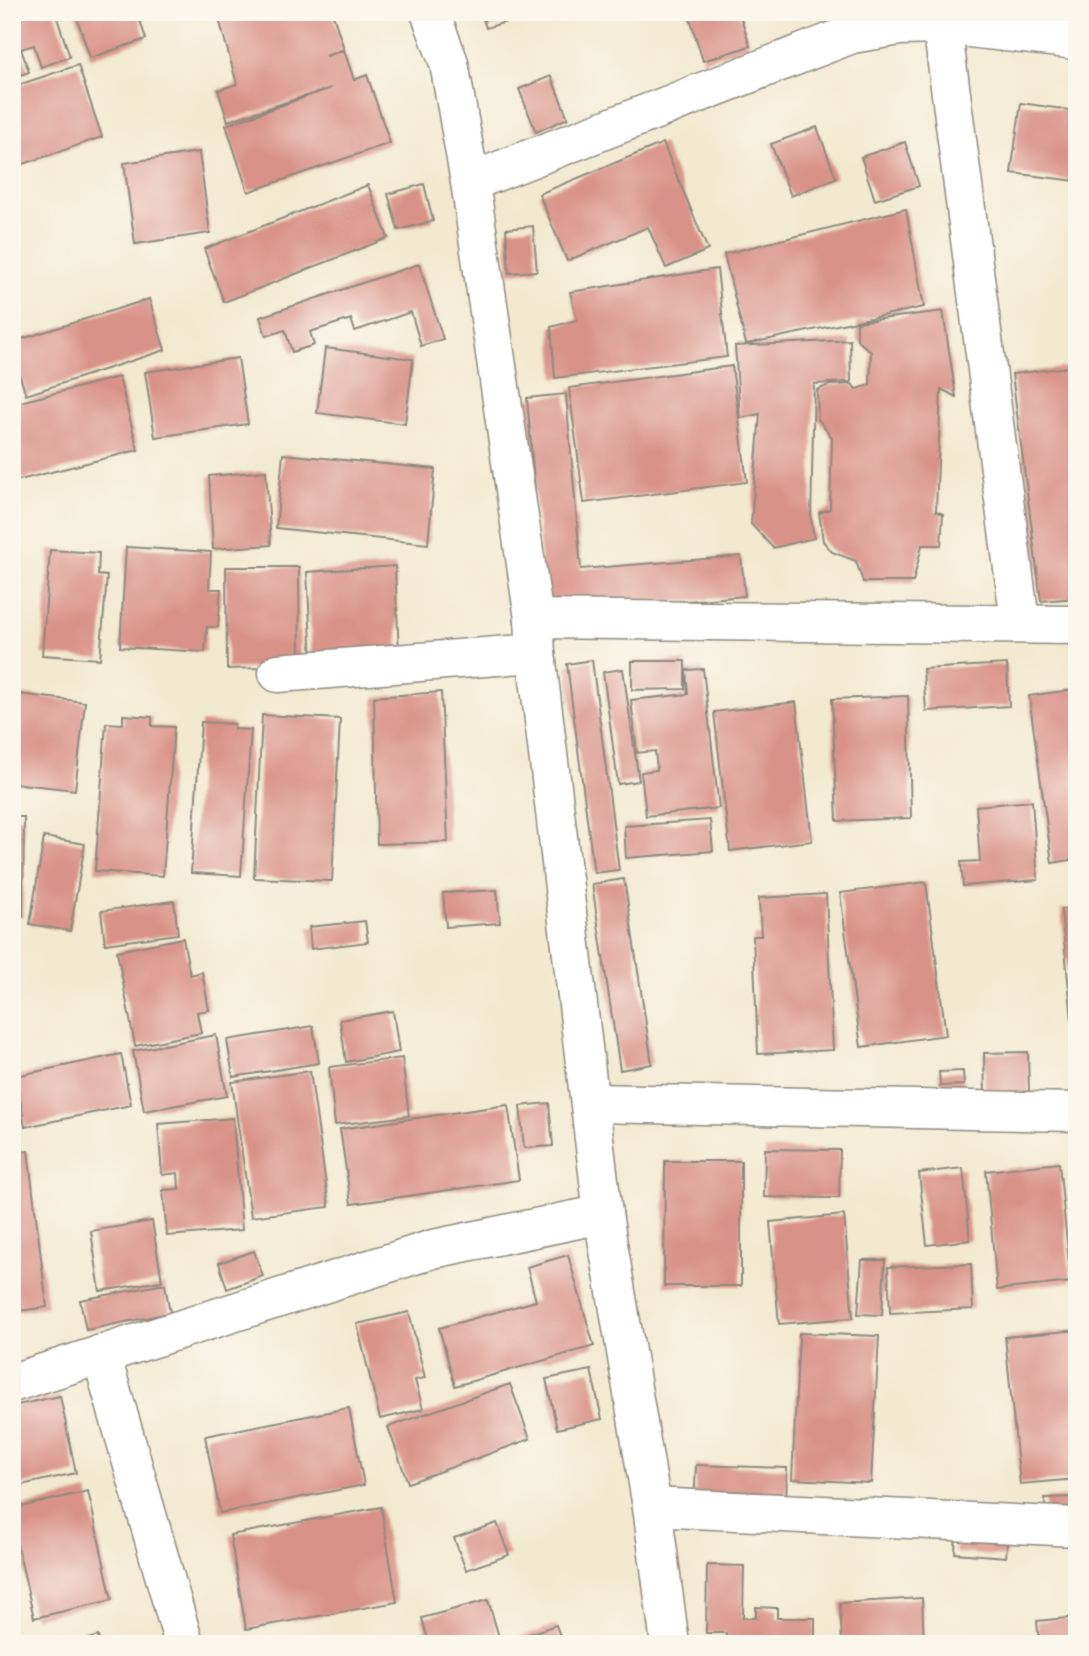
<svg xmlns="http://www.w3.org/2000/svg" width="1089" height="1656" font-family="Itim,sans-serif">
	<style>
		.building { fill: #d99289 }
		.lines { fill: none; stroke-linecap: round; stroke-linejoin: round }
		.minor-casing { stroke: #8e8a7e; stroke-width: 41 }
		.minor { stroke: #fff; stroke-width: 38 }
	</style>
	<rect width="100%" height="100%" fill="#fbf7ec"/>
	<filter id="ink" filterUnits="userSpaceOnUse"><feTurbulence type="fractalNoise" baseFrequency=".0143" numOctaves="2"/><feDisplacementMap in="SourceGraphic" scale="14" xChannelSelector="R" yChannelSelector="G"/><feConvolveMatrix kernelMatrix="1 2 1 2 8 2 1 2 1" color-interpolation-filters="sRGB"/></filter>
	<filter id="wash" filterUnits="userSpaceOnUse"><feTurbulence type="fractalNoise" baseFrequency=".00686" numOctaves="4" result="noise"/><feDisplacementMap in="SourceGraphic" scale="28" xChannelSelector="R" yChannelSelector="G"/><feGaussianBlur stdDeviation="1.57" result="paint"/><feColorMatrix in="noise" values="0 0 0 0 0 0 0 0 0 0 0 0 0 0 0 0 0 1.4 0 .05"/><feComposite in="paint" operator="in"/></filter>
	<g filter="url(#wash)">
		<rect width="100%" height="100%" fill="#f2e9d0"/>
		<g id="blocks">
			<!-- building -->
			<g class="building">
				<polygon points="12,12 55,12 70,57 41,67 34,45 21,49 29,72 12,78"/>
				<polygon points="75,12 137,12 146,39 90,58"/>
				<polygon points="217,12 332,12 344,49 326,56 344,50 354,80 367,75 390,143 248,192 226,125 331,88 228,121 218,90 237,84"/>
				<polygon points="481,12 536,12 536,13 486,28"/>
				<polygon points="688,12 739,12 750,46 703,61"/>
				<polygon points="78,65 102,137 12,168 12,87"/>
				<polygon points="551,76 568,118 536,132 519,89"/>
				<polygon points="1021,103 1077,111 1077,181 1011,173"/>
				<polygon points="817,127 836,178 791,196 771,144"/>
				<polygon points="905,142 919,186 875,200 861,157"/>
				<polygon points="663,143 708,250 666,268 648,227 567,261 539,194"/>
				<polygon points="199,152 210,233 135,244 124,163"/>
				<polygon points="424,184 433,221 398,230 388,194"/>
				<polygon points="368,185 388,238 224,302 204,249"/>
				<polygon points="906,209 924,307 746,344 724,254"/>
				<polygon points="533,226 537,271 509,273 506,229"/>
				<polygon points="419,264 443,339 421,346 411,312 355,331 351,319 310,332 314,345 292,352 285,330 266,336 260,317"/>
				<polygon points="717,269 727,357 555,378 551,327 577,320 570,292"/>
				<polygon points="149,299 165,350 26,395 12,352 12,342"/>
				<polygon points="943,311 956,397 941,389 936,511 943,514 941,545 922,545 913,582 863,582 856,561 832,552 823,541 819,513 830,509 832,438 818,419 817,390 829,385 852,384 856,389 870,385 871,352 857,340 857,322"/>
				<polygon points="850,340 851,382 814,384 811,519 814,538 773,548 751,524 760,414 740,418 735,346"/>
				<polygon points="325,348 413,359 405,424 317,413"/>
				<polygon points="238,358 248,424 155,437 145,372"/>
				<polygon points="732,366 747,482 584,503 569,388"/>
				<polygon points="1077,366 1077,598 1041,601 1012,374"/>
				<polygon points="119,377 138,450 12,482 12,404"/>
				<polygon points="566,394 581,569 741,556 745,596 545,613 527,398"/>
				<polygon points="283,454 435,469 428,544 276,528"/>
				<polygon points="266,471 271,545 213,549 209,476"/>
				<polygon points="126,547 211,552 209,589 221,589 218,627 207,627 205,652 120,647"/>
				<polygon points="50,550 99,553 98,575 107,576 100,659 42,655"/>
				<polygon points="395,566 399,654 312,659 307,572"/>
				<polygon points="226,567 299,567 300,667 227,669"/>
				<polygon points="12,573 19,574 14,605 12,605"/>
				<polygon points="592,660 619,870 594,873 567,664"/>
				<polygon points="632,661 685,661 685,689 632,690"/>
				<polygon points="1007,664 1009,706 926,711 923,669"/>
				<polygon points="623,669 639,781 618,784 603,672"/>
				<polygon points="703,669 719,808 646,816 641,772 657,770 655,751 637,753 631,700 688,694 686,670"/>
				<polygon points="1077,689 1077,859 1052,863 1029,696"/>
				<polygon points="441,692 448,842 377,844 374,697"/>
				<polygon points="19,694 85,702 75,790 12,783 12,714 16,715"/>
				<polygon points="908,696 911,818 837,821 832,699"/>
				<polygon points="796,702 812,841 730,851 714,712"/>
				<polygon points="123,715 152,717 152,726 174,727 163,876 95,871 106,723 123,724"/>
				<polygon points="262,715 340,719 332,881 254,878"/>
				<polygon points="201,722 234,724 234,729 251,730 241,876 191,873"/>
				<polygon points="1032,801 1038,880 963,886 961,862 980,861 976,806"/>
				<polygon points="12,817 24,817 23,917 12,917"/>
				<polygon points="710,820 713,851 626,858 624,826"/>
				<polygon points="44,837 85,844 70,931 30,924"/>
				<polygon points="624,879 652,1064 620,1070 592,884"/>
				<polygon points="926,882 946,1035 861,1047 840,893"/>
				<polygon points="497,890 500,923 446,927 443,893"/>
				<polygon points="826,894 833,1050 758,1054 753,936 761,936 759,898"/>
				<polygon points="174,901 178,934 105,944 101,911"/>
				<polygon points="1077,908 1077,1050 1075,1050 1061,909"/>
				<polygon points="365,921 368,942 311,949 309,927"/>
				<polygon points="183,938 190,975 202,972 209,1010 197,1012 201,1033 135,1046 117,951"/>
				<polygon points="393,1011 399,1052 346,1062 340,1020"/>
				<polygon points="313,1026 319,1063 233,1077 227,1040"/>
				<polygon points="216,1035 227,1096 144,1111 133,1051"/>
				<polygon points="1028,1052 1029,1093 985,1093 984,1053"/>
				<polygon points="121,1054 131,1105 25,1127 16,1076"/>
				<polygon points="402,1058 409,1116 335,1125 329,1067"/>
				<polygon points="310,1071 329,1207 251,1217 232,1082"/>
				<polygon points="963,1071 964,1085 940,1086 939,1072"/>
				<polygon points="549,1103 553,1146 524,1148 520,1106"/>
				<polygon points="508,1105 519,1180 351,1204 340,1129"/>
				<polygon points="233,1118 242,1230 167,1236 163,1190 179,1189 178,1173 162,1175 158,1124"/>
				<polygon points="765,1149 840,1150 839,1198 764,1197"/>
				<polygon points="28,1151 47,1307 12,1312 12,1153"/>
				<polygon points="1077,1159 1077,1202 1075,1202 1071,1160"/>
				<polygon points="665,1161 741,1161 741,1286 664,1286"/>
				<polygon points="1059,1163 1071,1282 997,1290 986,1171"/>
				<polygon points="963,1168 970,1240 927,1245 919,1173"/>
				<polygon points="844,1215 853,1318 779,1324 770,1222"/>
				<polygon points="152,1221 162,1281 100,1291 91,1231"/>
				<polygon points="254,1251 263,1276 227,1289 219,1263"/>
				<polygon points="568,1255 594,1346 455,1386 439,1328 536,1301 527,1267"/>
				<polygon points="862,1260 885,1260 882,1315 858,1314"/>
				<polygon points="971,1264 973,1309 890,1313 888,1267"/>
				<polygon points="165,1284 170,1313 86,1330 80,1300"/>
				<polygon points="409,1312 425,1378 415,1380 423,1409 380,1419 357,1324"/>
				<polygon points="1077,1330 1077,1479 1020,1484 1005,1337"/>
				<polygon points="799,1333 879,1336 871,1483 792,1479"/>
				<polygon points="591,1370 602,1419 557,1429 546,1379"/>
				<polygon points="510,1384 530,1439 408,1483 388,1427"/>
				<polygon points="60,1396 76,1473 12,1487 12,1406"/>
				<polygon points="349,1408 364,1485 220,1513 205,1436"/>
				<polygon points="696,1465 787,1468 786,1509 694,1507"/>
				<polygon points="88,1491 112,1600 34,1618 12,1523 12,1509"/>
				<polygon points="1073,1497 1074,1520 1046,1521 1045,1498"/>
				<polygon points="381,1507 397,1602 246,1629 230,1535"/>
				<polygon points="497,1523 509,1555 466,1570 454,1538"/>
				<polygon points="956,1529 1008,1532 1006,1557 955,1553"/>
				<polygon points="707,1565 744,1566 743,1618 756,1618 756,1607 777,1608 777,1618 815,1618 815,1644 725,1644 726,1633 706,1633"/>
				<polygon points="922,1598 924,1644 842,1644 840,1603"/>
				<polygon points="488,1600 499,1637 473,1644 429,1644 422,1618"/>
				<polygon points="1077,1617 1077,1644 1039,1644 1037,1621"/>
				<polygon points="556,1625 563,1644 503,1644 502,1643"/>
				<polygon points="98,1636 100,1644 75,1644 75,1643"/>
			</g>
		</g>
	</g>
	<g filter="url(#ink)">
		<use href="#blocks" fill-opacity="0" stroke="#8e8a7e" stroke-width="2"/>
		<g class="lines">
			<defs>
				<g id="minor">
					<polyline points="430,12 449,63 470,182 534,619 536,653 603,1214 652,1507 670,1644"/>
					<polyline points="942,25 1020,622"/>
					<polyline points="470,182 852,34 900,26 942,25 1077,40"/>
					<polyline points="534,619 1077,625"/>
					<polyline points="278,673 536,653"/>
					<polyline points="591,1103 1077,1112"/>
					<polyline points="101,1354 184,1644"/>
					<polyline points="12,1383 433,1249 603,1214"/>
					<polyline points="652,1507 1077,1527"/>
				</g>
			</defs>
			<!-- minor casing -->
			<use href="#minor" class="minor-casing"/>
			<!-- minor -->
			<use href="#minor" class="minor"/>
		</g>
	</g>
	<!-- margin -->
	<rect width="1089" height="1656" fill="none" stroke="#fbf7ec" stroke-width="42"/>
</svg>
